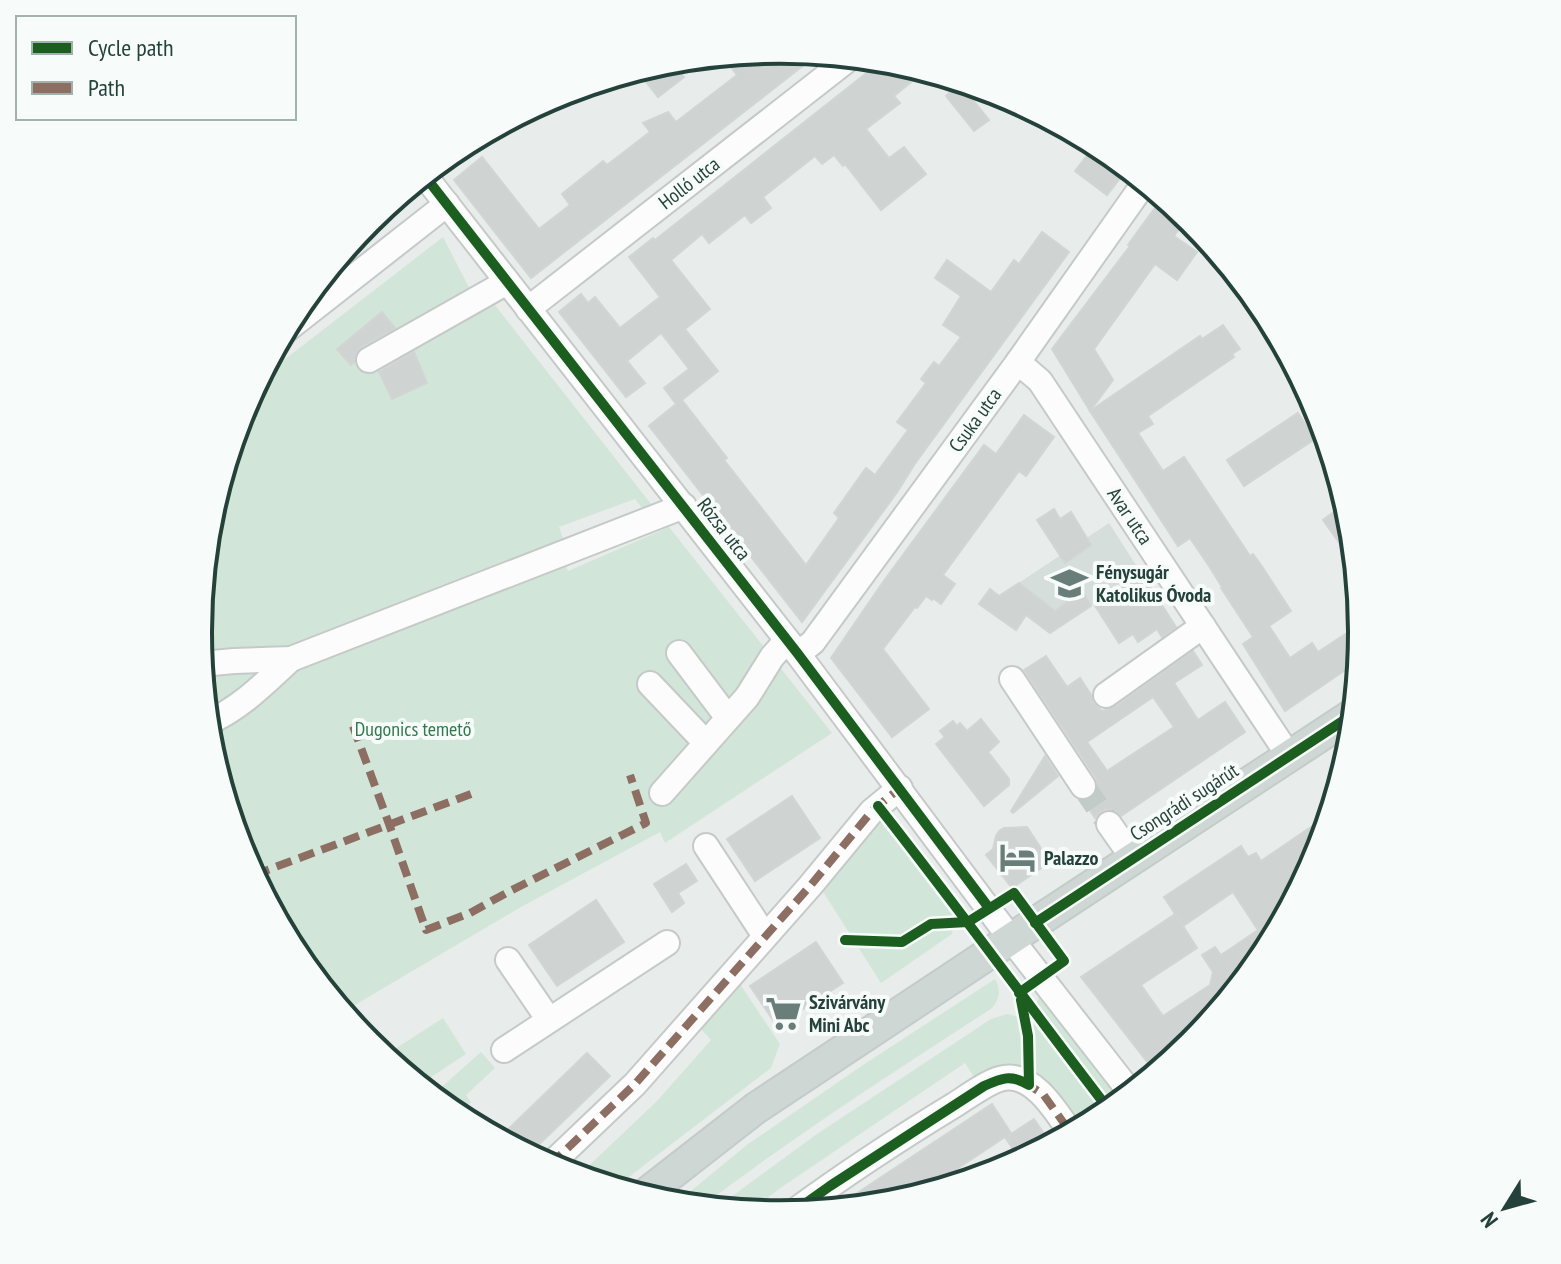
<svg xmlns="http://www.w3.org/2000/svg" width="1561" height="1264" font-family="'PT Sans Narrow',sans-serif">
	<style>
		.built { fill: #d6dedb }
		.green { fill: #d1e6d8 }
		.building { fill: #cfd4d2; stroke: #d1d6d4; stroke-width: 2; fill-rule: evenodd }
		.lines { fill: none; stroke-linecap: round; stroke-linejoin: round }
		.minor-tunnel { stroke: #c1cbc8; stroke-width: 24; stroke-dasharray: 24 12; stroke-linecap: butt }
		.minor-casing { stroke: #c5cac8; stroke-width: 28 }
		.major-casing { stroke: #c3ccc9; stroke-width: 34 }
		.minor { stroke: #fcfcfc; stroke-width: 24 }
		.major { stroke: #cfd7d5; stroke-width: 30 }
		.quiet { stroke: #8d6e63; stroke-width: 8; stroke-dasharray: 16 8; stroke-linecap: butt }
		.cycleway-casing { stroke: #f7fbf9; stroke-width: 15 }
		.cycleway { stroke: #1b5e20; stroke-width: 10 }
		.labels { text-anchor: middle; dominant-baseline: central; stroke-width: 8; stroke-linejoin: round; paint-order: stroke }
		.street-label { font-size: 20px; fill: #24423a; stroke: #f7fbf9 }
		.poi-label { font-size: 20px; font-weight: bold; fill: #24423a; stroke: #f7fbf9; text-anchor: start }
		.park-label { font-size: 20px; fill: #2d7a4b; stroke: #f7fbf9 }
		.rim { fill: none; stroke: #24423a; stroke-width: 4 }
	</style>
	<rect width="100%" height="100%" fill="#e8edeb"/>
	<!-- built -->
	<polygon class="built" points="1109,523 1141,573 1049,633 999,596"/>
	<!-- green -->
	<g class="green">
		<polygon points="443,237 478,305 491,300 655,509 645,512 635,499 559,527 566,546 560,549 568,571 669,527 832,733 665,843 660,832 521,907 343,1012 296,955 243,854 210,745 199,632 210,518 243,409 258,380"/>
		<polygon points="883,816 956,913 952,934 881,983 820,887"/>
		<path d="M 995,979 C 1001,989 1000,1000 991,1009 C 893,1072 795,1136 702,1206 L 675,1204 L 748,1144 L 863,1065 Z"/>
		<polygon points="738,981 780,1044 771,1068 634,1173 618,1188 578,1176 657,1101 711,1040 699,1027"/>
		<path d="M 1040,993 L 1124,1100 L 1103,1116 L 1078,1130 C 1065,1112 1041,1069 1018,1067 C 1003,1066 988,1072 974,1077 L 965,1063 L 779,1189 L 750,1211 L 716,1208 L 814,1136 L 991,1019 L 1007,1014 L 1025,1018 L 1035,1008 Z"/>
		<polygon points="443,1018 466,1054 419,1085 384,1056"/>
		<polygon points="481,1052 495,1068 466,1095 471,1102 456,1115 435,1093"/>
	</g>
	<!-- building -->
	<g class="building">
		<polygon points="781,50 818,54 531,278 454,180 482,157 539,229 570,205 562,194 603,161 607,165 650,132 643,123 668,112 676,122 737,75 731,67 734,65 731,61 740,54"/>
		<polygon points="883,60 894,61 925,71 894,96 900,103 866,129 889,158 904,147 926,174 881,210 845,164 843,166 834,155 822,164 815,156 763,197 771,208 751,223 745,215 709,243 702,234 671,260 710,309 685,329 718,371 682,400 727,458 724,460 806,565 839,518 834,513 866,468 875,475 908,430 897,422 926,383 921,379 934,362 939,366 961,337 943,325 961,296 935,278 947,260 991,292 1014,260 1019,264 1042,232 1069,252 914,465 898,491 802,622 649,426 676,404 664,388 689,369 661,333 627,361 645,383 626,397 559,312 581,294 588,303 595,297 620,328 660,297 629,257 653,238 655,240"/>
		<polygon points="671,61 684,77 658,97 637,70 655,65 659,70"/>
		<polygon points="960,84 989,120 974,131 946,96"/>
		<polygon points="1096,144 1104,148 1128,168 1107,195 1075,171"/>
		<polygon points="1163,197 1187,217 1174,236 1197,252 1177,280 1155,264 1094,349 1113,380 1090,411 1052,349 1130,246 1128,245"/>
		<polygon points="382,312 395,328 361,347 356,353 354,362 351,365 337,349"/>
		<polygon points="1223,325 1240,349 1232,354 1234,357 1148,416 1153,424 1138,433 1163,471 1184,457 1250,556 1253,554 1259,562 1291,611 1269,626 1290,658 1312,643 1318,652 1362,623 1362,632 1360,660 1285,711 1243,644 1253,637 1221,588 1222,587 1209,566 1190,538 1178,546 1090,411 1200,336 1202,339"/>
		<polygon points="414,352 427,383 392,399 379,372"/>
		<polygon points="1298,413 1315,439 1244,486 1227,460"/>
		<polygon points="1024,415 1054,437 1026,476 1019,471 943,575 955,584 941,604 933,598 932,600 926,596 917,608 915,607 883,649 929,709 892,737 831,658 883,582 984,445 996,454"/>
		<polygon points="1346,503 1351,519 1356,566 1323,520"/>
		<polygon points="1054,509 1060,519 1071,512 1091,545 1065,563 1037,520"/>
		<polygon points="1141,573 1176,627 1162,637 1157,629 1138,642 1133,634 1119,643 1094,604"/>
		<polygon points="1019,583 1055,611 1082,591 1091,606 1050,633 1026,615 1016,630 979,604 990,589 999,596"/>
		<path d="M 1193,651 L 1202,665 L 1174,683 L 1198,720 L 1225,702 L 1245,732 L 1121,816 L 1115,810 L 1107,809 L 1100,812 L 1095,818 L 1084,801 L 1091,799 L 1096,793 L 1098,786 L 1096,778 L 1024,670 L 1046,656 L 1067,687 L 1080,678 L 1091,695 L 1093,703 L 1102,711 L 1115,707 ZM 1153,697 L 1174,727 L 1107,771 L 1087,742 Z"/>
		<polygon points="981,719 999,742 988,752 1009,779 1009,785 984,806 936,744 945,737 940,731 953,721 957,726 960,723 967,731"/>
		<polygon points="1045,756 1058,776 1013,813 1011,811"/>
		<polygon points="792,796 820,838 755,881 727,839"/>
		<path d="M 1330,814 L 1318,855 L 1264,956 L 1231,996 L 1200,1017 L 1207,1026 L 1192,1044 L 1156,1073 L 1081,977 L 1175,914 L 1164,897 L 1241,846 L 1248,857 L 1256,853 L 1261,861 ZM 1233,892 L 1258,930 L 1221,955 L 1215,947 L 1202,955 L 1213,972 L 1210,985 L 1163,1016 L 1141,985 L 1197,948 L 1176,915 L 1183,926 Z"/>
		<polygon points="1027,827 1050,862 1012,888 986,855 993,849 996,836 999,831 1004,828"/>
		<polygon points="686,864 697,881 678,893 684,903 672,912 654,884"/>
		<polygon points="596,900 624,942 557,986 529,945"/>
		<polygon points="816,942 843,983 777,1026 750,986"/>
		<polygon points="587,1053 610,1076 529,1154 499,1138"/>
		<polygon points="992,1104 1011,1133 1008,1136 1034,1119 1051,1144 1020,1160 1005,1137 916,1196 894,1203 833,1209"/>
	</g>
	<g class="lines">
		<!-- minor-tunnel -->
		<polyline class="minor-tunnel" points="1083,786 1109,824"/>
		<defs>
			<g id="minor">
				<polyline points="424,175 798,654 1011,939 1131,1093"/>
				<polyline points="528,309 851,57"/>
				<polyline points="285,331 447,204"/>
				<polyline points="369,360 507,282"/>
				<polyline points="1018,362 1040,381 1289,756"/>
				<polyline points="679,653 728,718"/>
				<polyline points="798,654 813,642 1018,362 1145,182"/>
				<polyline points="202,664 234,661 291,659 684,506"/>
				<polyline points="1012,679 1083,786"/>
				<polyline points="650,684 706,743"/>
				<polyline points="1106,695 1203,626"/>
				<path d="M 207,723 C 241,708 265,683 291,659"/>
				<polyline points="662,793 747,697 772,657 787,640"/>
				<polyline points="1109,824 1133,858"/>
				<polyline points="706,846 765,936"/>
				<polyline points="508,960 549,1020"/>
				<polyline points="504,1050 667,943"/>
				<polyline points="550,1165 635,1084 810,886 872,811 900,788"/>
				<path d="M 792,1213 C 845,1174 900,1138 956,1104 C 967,1097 992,1079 1004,1078 C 1034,1073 1057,1113 1071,1133"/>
			</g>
			<polyline id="major" points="643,1196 756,1108 1035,923 1355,713"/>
		</defs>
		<!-- minor casing -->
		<use href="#minor" class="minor-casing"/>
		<!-- major casing -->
		<use href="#major" class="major-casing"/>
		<!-- minor -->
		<use href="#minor" class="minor"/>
		<!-- major -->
		<use href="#major" class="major"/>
		<!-- quiet -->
		<g class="quiet">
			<polyline points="353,726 389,824 426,930 470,913 510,891 646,823 630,775"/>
			<polyline points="254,875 471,794"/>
			<polyline points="1024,1082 1043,1094 1071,1133"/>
			<polyline points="550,1165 635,1084 810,886 872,811 900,788"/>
		</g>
		<defs>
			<g id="cycleway">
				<polyline points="424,175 798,654 989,908"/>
				<path d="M 878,806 C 957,906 1032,1010 1110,1111"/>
				<polyline points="1035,923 1355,713"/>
				<polyline points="845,940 902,942 931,924 968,922 1014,893 1064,961 1019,993"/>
				<path d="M 792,1213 L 830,1186 L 984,1086 C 1002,1078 1011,1074 1029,1085 L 1028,1036 L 1021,1000"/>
			</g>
		</defs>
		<!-- cycleway casing -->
		<use href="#cycleway" class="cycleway-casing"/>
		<!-- cycleway -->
		<use href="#cycleway" class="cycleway"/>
	</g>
	<!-- icons -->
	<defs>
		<symbol id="school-bare" viewBox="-9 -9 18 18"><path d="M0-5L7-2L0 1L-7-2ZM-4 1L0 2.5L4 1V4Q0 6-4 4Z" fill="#697e78" stroke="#f7fbf9" stroke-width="2.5" paint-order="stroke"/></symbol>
		<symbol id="hotel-bare" viewBox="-9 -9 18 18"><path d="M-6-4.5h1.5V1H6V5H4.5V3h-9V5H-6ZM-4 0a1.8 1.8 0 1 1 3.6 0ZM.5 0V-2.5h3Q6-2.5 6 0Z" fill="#697e78" stroke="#f7fbf9" stroke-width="2.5" paint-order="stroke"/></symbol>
		<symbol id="supermarket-bare" viewBox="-9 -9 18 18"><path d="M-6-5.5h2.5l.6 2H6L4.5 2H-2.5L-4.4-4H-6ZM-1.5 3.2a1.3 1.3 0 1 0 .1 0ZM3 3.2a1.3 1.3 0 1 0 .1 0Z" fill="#697e78" stroke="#f7fbf9" stroke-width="2.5" paint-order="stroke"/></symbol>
	</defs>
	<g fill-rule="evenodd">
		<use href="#school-bare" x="1044" y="558" width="51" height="51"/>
		<use href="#hotel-bare" x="992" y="832" width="51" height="51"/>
		<use href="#supermarket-bare" x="758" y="988" width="51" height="51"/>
	</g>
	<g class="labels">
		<!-- street labels -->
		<g class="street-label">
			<text transform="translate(689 183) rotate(-38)">Holló utca</text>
			<text transform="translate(975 420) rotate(-54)">Csuka utca</text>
			<text transform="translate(1130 516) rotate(56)">Avar utca</text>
			<text transform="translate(724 529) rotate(52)">Rózsa utca</text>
			<text transform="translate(1184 802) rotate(-33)">Csongrádi sugárút</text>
		</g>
		<!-- poi labels -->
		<g class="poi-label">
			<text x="1096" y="572">Fénysugár<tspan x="1096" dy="23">Katolikus Óvoda</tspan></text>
			<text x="1044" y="858">Palazzo</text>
			<text x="809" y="1002">Szivárvány<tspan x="809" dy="23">Mini Abc</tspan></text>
		</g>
		<!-- park labels -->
		<g class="park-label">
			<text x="413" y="729">Dugonics temető</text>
		</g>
	</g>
	<!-- crop -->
	<path d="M0 0H1561V1264H0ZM212 632a568 568 0 1 1 1136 0a568 568 0 1 1-1136 0Z" fill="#f7fbf9" fill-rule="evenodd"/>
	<path class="rim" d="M212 632a568 568 0 1 1 1136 0a568 568 0 1 1-1136 0Z"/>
	<!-- legend -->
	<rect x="16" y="16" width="280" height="104" fill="#f7fbf9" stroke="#a3b1ad" stroke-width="2"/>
	<rect x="32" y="42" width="40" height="12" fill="#1b5e20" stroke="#a3b1ad" stroke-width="2"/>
	<text x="88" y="56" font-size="24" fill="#24423a">Cycle path</text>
	<rect x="32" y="82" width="40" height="12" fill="#8d6e63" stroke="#a3b1ad" stroke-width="2"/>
	<text x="88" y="96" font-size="24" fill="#24423a">Path</text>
	<!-- north arrow -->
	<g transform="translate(1505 1208) rotate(233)" stroke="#f7fbf9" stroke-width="6" paint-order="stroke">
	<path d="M0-6L14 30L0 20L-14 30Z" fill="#24423a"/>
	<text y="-12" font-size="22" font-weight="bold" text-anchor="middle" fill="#24423a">N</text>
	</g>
</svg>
